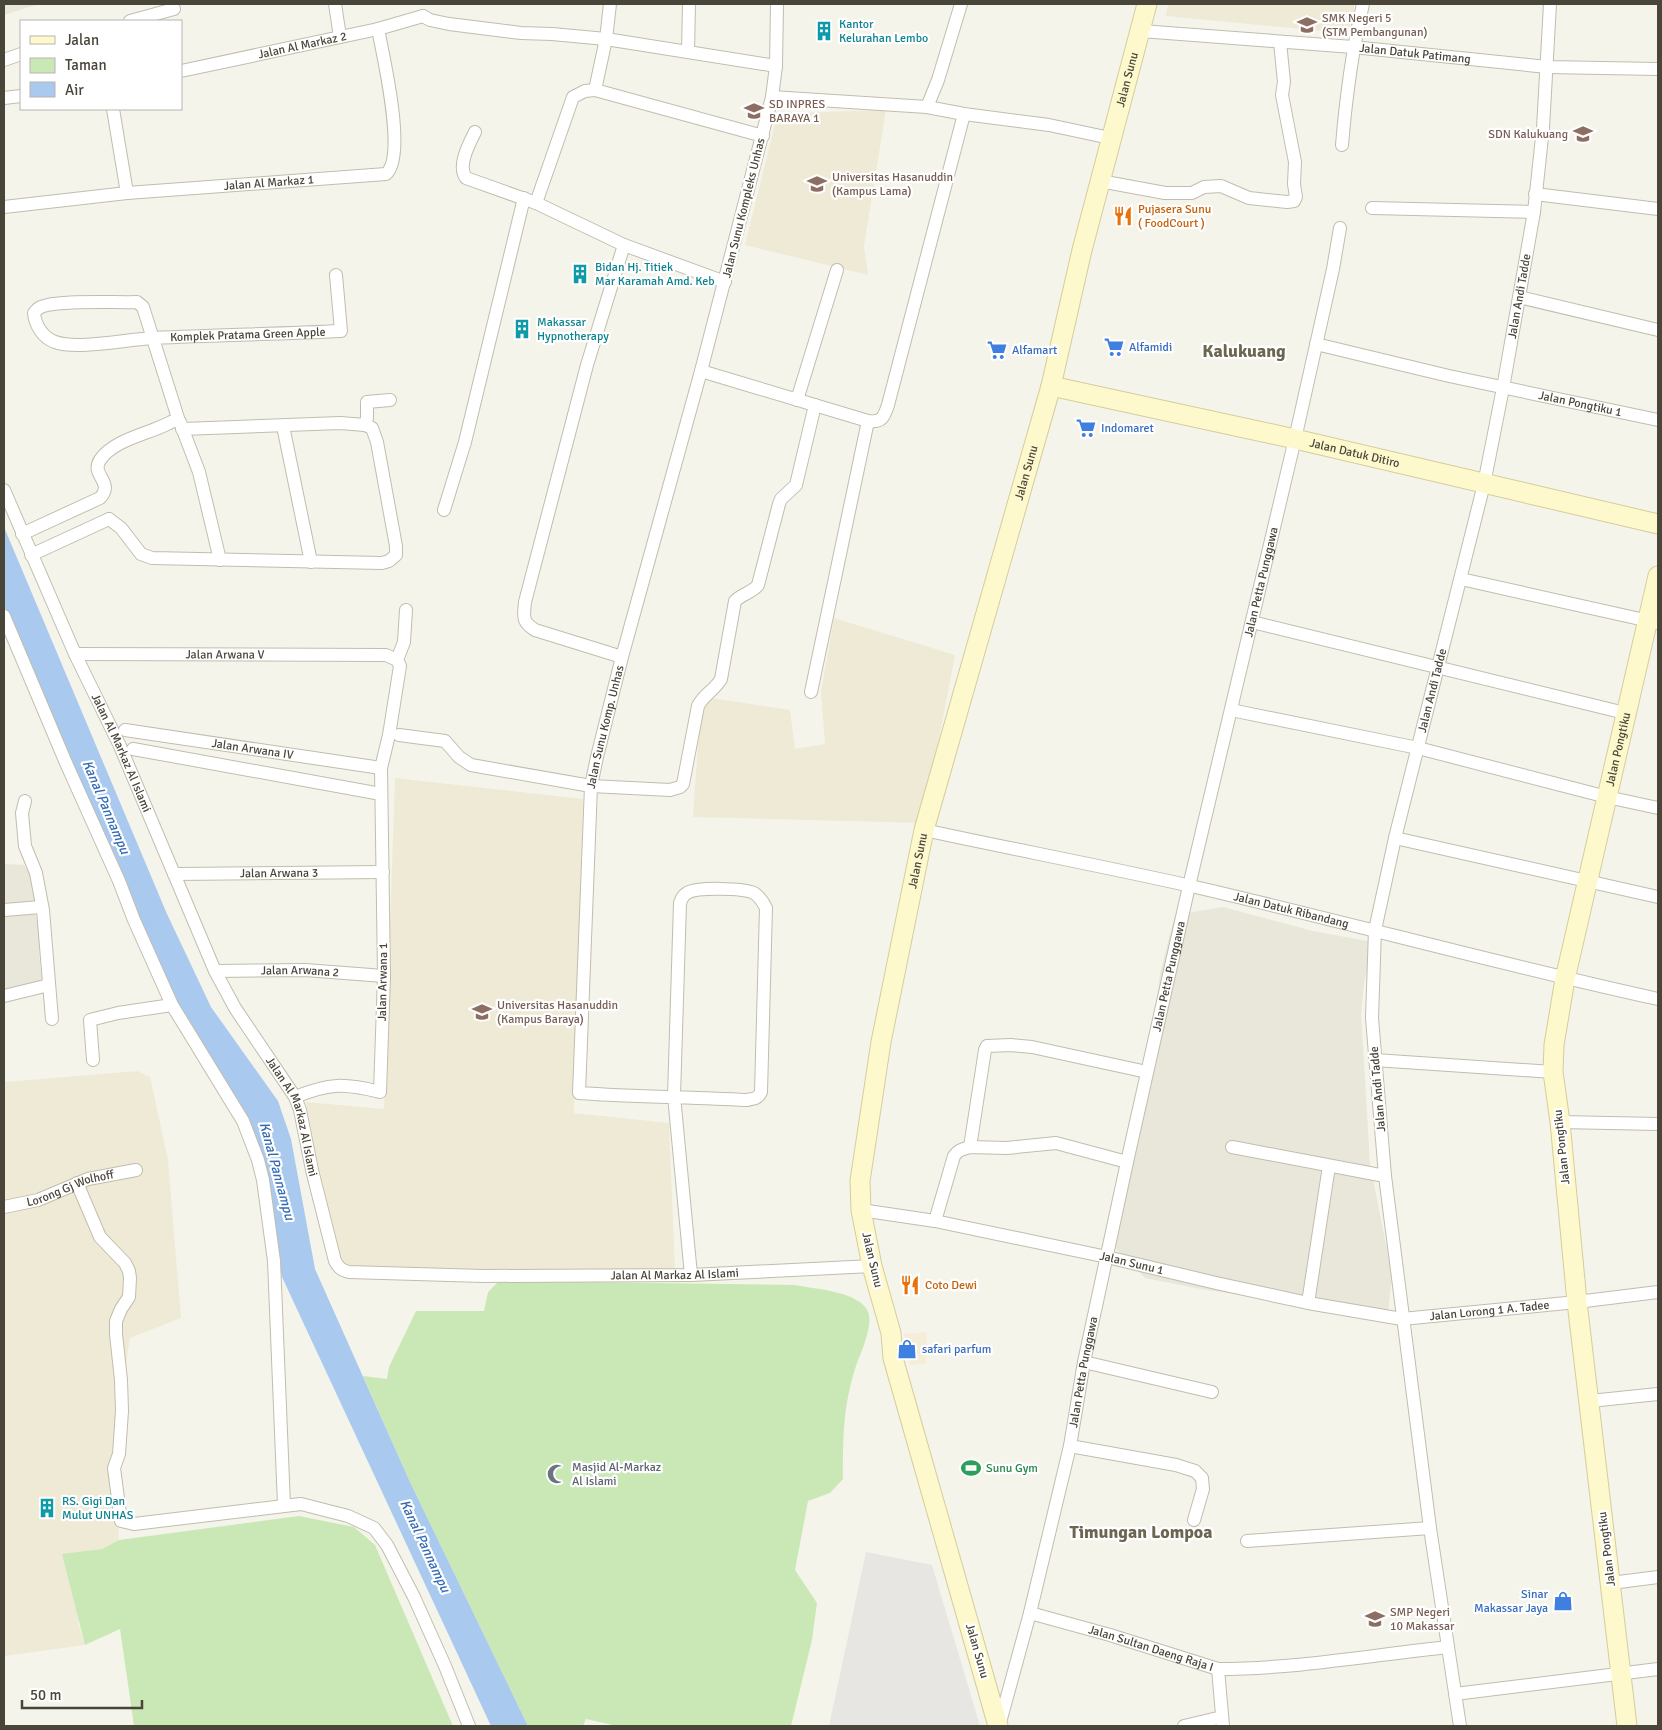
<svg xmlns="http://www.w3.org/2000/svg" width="1662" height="1730" font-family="Signika,sans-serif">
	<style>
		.residential { fill: #e9e6da }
		.commercial { fill: #f6edd8 }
		.education { fill: #eeead6 }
		.green { fill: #cae8b6 }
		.parking { fill: #e7e6e2 }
		.water { fill: #aac9ef }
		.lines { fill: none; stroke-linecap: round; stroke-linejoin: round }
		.street-casing { stroke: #c1bdae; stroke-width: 14 }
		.secondary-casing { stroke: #d4cd9c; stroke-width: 21 }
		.street { stroke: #fff; stroke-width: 12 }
		.secondary { stroke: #fdf9cd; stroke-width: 19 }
		.labels { text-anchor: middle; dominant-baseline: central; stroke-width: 4.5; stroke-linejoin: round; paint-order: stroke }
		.education-label { font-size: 12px; fill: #785e54; stroke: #fff; text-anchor: start }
		.culture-label { font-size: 12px; fill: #0d838f; stroke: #fff; text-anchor: start }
		.street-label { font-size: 12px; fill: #4a4539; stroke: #fff }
		.food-label { font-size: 12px; fill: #c56008; stroke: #fff; text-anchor: start }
		.shop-label { font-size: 12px; fill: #366cbe; stroke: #fff; text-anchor: start }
		.worship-label { font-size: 12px; fill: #5b616d; stroke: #fff; text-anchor: start }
		.leisure-label { font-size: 12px; fill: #27864d; stroke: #fff; text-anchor: start }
		.water-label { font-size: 14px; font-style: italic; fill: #336bb4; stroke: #fff }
		.district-label { font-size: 18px; font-weight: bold; fill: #6c6550; stroke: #fff }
	</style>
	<rect width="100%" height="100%" fill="#f5f4eb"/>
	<!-- residential -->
	<g class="residential">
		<polygon points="4,4 39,4 4,15"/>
		<polygon points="4,864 24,865 34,882 40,902 34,909 39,931 39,954 42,982 4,1000"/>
		<polygon points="1223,907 1313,931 1372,942 1364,984 1361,1014 1370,1164 1392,1275 1388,1314 1298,1300 1240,1295 1201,1289 1145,1278 1112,1245 1136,1152 1150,1062 1160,973 1175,915"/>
	</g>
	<!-- commercial -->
	<polygon class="commercial" points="927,1332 926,1364 910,1365 904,1334"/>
	<!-- education -->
	<g class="education">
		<polygon points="1168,4 1354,4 1354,34 1166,16"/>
		<polygon points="886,110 864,246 868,275 745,245 775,124 791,113"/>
		<polygon points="834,618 955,655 923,823 693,817 700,715 711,698 790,710 795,749 825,744 821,692"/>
		<polygon points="395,778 583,799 574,1113 669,1123 675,1271 354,1268 343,1264 316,1155 306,1102 384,1109"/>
		<polygon points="137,1071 150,1077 168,1160 181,1318 130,1338 114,1438 119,1540 102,1549 78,1623 85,1645 4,1656 4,1082"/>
	</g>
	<!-- green -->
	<g class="green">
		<path d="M 499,1281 L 795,1285 C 816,1289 853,1291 866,1308 C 876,1321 861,1352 856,1366 C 843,1406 843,1437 843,1479 L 830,1493 L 808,1501 L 795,1570 L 817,1603 L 812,1640 L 791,1726 L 617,1726 L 586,1719 L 583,1726 L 528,1726 L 410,1482 L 363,1376 L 387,1379 L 389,1367 L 416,1311 L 484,1311 L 488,1292 Z"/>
		<polygon points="299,1516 354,1527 375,1545 453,1726 134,1726 120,1629 85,1645 62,1554 102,1549 119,1540"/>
	</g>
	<!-- parking -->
	<polygon class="parking" points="866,1552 932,1565 980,1726 829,1726"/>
	<!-- water -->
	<polygon class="water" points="4,527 167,914 211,1007 278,1101 291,1139 315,1269 410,1482 528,1726 491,1726 282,1277 265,1183 259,1153 176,1009 4,606"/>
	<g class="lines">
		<defs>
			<g id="street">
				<polyline points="335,4 340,37"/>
				<polyline points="610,4 606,39 595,90 763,136"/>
				<path d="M 777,4 L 776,66 L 772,97 L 701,371 L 868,421 C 882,423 884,417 888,405 L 964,114"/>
				<polyline points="423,16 430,20 449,24 521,33 552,34 606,39 776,66"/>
				<polyline points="130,21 174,9"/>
				<path id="s1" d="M 1141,31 L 1353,47 L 1547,67 L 1658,69"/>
				<polyline points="688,52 689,4"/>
				<polyline points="4,60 21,54"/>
				<path id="s2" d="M 181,71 L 378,29 L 423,16"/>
				<polyline points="772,97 927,107 964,114 1049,125 1110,138"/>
				<polyline points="4,98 21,96"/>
				<polyline points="927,107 938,80 961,4"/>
				<polyline points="113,109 127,193"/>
				<path d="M 475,132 C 469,144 457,166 466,178 L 536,203 L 624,245 L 725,282"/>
				<path d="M 1342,145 C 1346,97 1352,51 1363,4"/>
				<polyline points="1100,181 1165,193 1192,193 1204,187 1221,186 1249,198 1287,202 1294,201 1296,197 1294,184 1295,162 1282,95 1284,82 1280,42"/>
				<polyline points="1535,194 1658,209"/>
				<polyline points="536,203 573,97 585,91 595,90"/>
				<path id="s3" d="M 4,207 L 127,193 L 386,174 C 407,156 383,56 378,29"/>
				<polyline points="1372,208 1534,212"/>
				<polyline points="1519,297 1658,330"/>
				<path id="s4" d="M 1316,344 L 1449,376 L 1658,420"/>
				<polyline points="797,400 837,270"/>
				<polyline points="180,422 199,472 220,560"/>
				<polyline points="365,425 367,418 367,402 390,400"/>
				<polyline points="283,426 311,562"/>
				<path id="s5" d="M 4,490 L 75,654 L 120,746 L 215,971 L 235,1008 L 295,1097 L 300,1110 L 312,1170 L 335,1261 C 339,1268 341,1270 349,1272 L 483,1276 L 691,1275 L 872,1266"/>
				<polyline points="444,510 465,442 524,198"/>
				<polyline points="109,519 121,528 141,554 152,558 382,563 389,561 396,555 396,546 377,442 372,428 365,425 340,423 182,429"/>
				<path id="s6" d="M 22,534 L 100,498 C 115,482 90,475 100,460 C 115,437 157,433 178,418 L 143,307 L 137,302 C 118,303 53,299 39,308 C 37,309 36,311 34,313 C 35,325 43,338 55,342 C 78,350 128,339 154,338 C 216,335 279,334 341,331 L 336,275"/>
				<polyline points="31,555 109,519"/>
				<polyline points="1461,579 1658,623"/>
				<polyline points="4,616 66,763 119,881 134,920 172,1005 243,1121 258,1160 263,1180 274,1261 284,1505"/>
				<polyline points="1252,622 1625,713"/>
				<path id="s7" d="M 75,654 L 386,655 L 397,660 L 400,666 L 389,735 L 381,768 L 384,976 L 380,1092 C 344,1083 330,1083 295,1097"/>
				<path d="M 622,657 L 535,630 C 521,621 524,616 525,602 L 587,365 L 624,245"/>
				<polyline points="397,660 404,642 406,610"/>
				<polyline points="811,692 868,421"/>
				<polyline points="1231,710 1418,748 1607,797 1658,808"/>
				<path id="s8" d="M 125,730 L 381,768"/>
				<path d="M 399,735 L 445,741 L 459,757 L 471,765 L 591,786 L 670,790 L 680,787 L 683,784 L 698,706 C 703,695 715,690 721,679 L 735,601 C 742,594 753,592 758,585 L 779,504 L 781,499 L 796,485 L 815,405"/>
				<polyline points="133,749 381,794"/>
				<polyline points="25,801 22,813 25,846 36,873 43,910 52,1019"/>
				<path id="s9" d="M 924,830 C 1012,849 1102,866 1191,886 C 1347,922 1502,965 1658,999"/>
				<polyline points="1395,838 1658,897"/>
				<path id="s10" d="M 174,874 L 383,872"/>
				<polyline points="4,910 41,907"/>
				<path id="s11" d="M 215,971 L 305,970 L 384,976"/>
				<polyline points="4,996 49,985"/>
				<polyline points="93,1060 90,1020 118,1013 172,1005"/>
				<polyline points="1375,1060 1553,1072"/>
				<polyline points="1560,1122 1658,1124"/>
				<polyline points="970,1147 985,1050 987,1046 1011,1045 1032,1047 1147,1072"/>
				<polyline points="1232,1147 1385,1176"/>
				<polyline points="77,1183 100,1237 125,1263 129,1271 130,1278 129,1297 121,1309 116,1321 116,1334 121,1380 122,1411 119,1454 114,1468 121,1521 134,1524 301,1504 348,1516 374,1528 387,1545 414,1597 445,1666 469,1726"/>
				<path id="s12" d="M 4,1207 L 38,1200 L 88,1179 L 136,1170"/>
				<path id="s13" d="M 861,1210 L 935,1221 L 1107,1257 L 1216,1283 L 1308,1303 L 1402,1319 L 1577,1302 L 1658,1292"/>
				<path d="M 935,1221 L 954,1156 C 958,1150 963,1149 970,1147 L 1007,1148 L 1056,1143 L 1127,1162"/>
				<path id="s14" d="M 691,1275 L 674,1096 L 680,903 C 682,898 683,895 687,893 C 697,887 743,888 754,893 C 760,897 763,902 766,908 L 761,1092 C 758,1099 753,1099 746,1100 C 690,1097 635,1097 579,1093 L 591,786 L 597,757 L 622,657 L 701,371"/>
				<polyline points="1308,1303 1329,1166"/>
				<polyline points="1084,1362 1212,1392"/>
				<polyline points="1590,1401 1658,1394"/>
				<polyline points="1070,1446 1176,1465 1195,1471 1202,1478 1203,1489 1194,1520"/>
				<polyline points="1247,1541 1430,1528"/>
				<polyline points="1611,1583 1658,1577"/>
				<path id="s15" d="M 1030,1613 L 1110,1635 L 1218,1669 L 1223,1726"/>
				<path d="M 1218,1669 C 1295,1669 1372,1655 1448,1647"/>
				<polyline points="1455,1694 1658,1669"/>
				<path id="s16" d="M 999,1726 L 1030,1613 L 1070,1446 L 1084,1362 L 1127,1162 L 1189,886 L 1295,439 L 1333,269 L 1340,228"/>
				<polyline points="1184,1726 1222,1717"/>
				<path id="s17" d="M 1460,1726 L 1430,1528 L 1385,1176 L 1372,1018 L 1375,930 L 1395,838 L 1484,484 L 1503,388 L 1534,212 L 1543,128 L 1550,4"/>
			</g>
			<g id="secondary">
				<path id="s18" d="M 1051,386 L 1295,439 L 1658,524"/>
				<path id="s19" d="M 998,1726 L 893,1358 L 891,1333 L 872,1266 L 861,1210 L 860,1181 L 881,1042 L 924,830 L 1051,386 L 1082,250 L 1147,4"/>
				<path id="s20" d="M 1627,1726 L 1577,1302 L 1560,1122 L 1553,1072 L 1554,1045 L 1565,979 L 1658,576"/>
			</g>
		</defs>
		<!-- street casing -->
		<use href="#street" class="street-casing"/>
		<!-- secondary casing -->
		<use href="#secondary" class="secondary-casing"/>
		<!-- street -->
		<use href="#street" class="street"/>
		<!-- secondary -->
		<use href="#secondary" class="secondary"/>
	</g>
	<!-- icons -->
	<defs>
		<symbol id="school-bare" viewBox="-9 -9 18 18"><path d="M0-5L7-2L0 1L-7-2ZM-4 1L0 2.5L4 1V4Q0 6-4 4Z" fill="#8d6e63" stroke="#fff" stroke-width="2.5" paint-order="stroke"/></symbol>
		<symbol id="building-bare" viewBox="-9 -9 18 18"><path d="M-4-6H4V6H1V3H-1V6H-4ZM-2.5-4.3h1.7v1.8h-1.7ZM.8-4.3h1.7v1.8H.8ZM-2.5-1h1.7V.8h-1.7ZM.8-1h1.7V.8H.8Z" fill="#0f9aa8" stroke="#fff" stroke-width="2.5" paint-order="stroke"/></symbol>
		<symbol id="university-bare" viewBox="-9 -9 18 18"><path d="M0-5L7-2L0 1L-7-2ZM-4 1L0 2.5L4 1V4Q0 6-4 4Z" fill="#8d6e63" stroke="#fff" stroke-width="2.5" paint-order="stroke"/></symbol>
		<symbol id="restaurant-bare" viewBox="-9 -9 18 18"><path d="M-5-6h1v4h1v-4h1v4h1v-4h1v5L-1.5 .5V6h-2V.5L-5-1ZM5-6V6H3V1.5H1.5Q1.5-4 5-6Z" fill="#e8710a" stroke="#fff" stroke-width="2.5" paint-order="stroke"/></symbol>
		<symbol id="supermarket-bare" viewBox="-9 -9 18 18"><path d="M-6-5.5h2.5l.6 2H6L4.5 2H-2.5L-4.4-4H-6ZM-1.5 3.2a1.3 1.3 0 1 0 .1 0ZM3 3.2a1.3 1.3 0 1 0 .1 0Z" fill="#3f7fe0" stroke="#fff" stroke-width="2.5" paint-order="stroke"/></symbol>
		<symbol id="shop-bare" viewBox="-9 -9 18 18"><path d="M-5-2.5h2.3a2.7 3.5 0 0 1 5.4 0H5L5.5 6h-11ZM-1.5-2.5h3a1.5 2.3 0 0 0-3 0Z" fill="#3f7fe0" stroke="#fff" stroke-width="2.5" paint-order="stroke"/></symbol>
		<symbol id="stadium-bare" viewBox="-9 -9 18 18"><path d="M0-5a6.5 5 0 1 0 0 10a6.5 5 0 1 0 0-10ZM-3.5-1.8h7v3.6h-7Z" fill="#2e9e5b" stroke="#fff" stroke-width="2.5" paint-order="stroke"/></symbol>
		<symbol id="mosque-bare" viewBox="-9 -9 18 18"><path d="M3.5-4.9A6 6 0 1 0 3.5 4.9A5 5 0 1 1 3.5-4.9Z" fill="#6b7280" stroke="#fff" stroke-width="2.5" paint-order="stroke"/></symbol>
	</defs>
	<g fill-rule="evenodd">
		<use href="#school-bare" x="1293" y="11" width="28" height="28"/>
		<use href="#building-bare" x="810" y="17" width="28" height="28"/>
		<use href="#school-bare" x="740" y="97" width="28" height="28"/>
		<use href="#school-bare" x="1569" y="120" width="28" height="28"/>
		<use href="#university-bare" x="803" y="170" width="28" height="28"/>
		<use href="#restaurant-bare" x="1109" y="202" width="28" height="28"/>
		<use href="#building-bare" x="566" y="260" width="28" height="28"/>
		<use href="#building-bare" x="508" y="315" width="28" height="28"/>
		<use href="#supermarket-bare" x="1100" y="333" width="28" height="28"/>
		<use href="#supermarket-bare" x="983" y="336" width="28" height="28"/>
		<use href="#supermarket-bare" x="1072" y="414" width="28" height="28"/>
		<use href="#university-bare" x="468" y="998" width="28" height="28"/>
		<use href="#restaurant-bare" x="896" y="1271" width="28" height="28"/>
		<use href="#shop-bare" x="893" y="1335" width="28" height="28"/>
		<use href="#stadium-bare" x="957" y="1454" width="28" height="28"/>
		<use href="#mosque-bare" x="543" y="1460" width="28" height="28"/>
		<use href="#building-bare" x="33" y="1494" width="28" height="28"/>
		<use href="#shop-bare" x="1549" y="1587" width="28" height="28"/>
		<use href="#school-bare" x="1361" y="1605" width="28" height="28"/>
	</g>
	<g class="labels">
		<!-- education labels -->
		<g class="education-label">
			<text x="1322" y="18">SMK Negeri 5<tspan x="1322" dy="14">(STM Pembangunan)</tspan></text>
			<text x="769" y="104">SD INPRES<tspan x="769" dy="14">BARAYA 1</tspan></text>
			<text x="1568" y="134" text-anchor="end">SDN Kalukuang</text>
			<text x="832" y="177">Universitas Hasanuddin<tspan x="832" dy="14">(Kampus Lama)</tspan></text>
			<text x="497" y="1005">Universitas Hasanuddin<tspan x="497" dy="14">(Kampus Baraya)</tspan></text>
			<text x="1390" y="1612">SMP Negeri<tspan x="1390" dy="14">10 Makassar</tspan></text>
		</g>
		<!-- culture labels -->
		<g class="culture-label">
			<text x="839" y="24">Kantor<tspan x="839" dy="14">Kelurahan Lembo</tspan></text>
			<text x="595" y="267">Bidan Hj. Titiek<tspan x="595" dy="14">Mar Karamah Amd. Keb</tspan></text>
			<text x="537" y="322">Makassar<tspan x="537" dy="14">Hypnotherapy</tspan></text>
			<text x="62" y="1501">RS. Gigi Dan<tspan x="62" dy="14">Mulut UNHAS</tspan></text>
		</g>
		<!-- street labels -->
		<g class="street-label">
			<text stroke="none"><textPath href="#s2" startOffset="124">Jalan Al Markaz 2</textPath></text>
			<text stroke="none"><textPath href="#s1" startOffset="275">Jalan Datuk Patimang</textPath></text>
			<text stroke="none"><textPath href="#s19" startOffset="1698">Jalan Sunu</textPath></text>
			<text stroke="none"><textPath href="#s3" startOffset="266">Jalan Al Markaz 1</textPath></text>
			<text transform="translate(744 208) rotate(-76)">Jalan Sunu Kompleks Unhas</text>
			<text stroke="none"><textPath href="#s17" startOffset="1452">Jalan Andi Tadde</textPath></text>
			<text stroke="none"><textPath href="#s6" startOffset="678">Komplek Pratama Green Apple</textPath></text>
			<text stroke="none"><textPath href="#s4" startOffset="271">Jalan Pongtiku 1</textPath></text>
			<text stroke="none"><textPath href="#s18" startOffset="311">Jalan Datuk Ditiro</textPath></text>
			<text stroke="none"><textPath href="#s19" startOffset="1292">Jalan Sunu</textPath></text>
			<text stroke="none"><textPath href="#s16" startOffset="1174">Jalan Petta Punggawa</textPath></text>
			<text stroke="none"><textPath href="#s7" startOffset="150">Jalan Arwana V</textPath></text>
			<text stroke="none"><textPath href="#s17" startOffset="1048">Jalan Andi Tadde</textPath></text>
			<text stroke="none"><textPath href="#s14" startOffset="1210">Jalan Sunu Komp. Unhas</textPath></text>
			<text stroke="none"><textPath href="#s8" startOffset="129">Jalan Arwana IV</textPath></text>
			<text stroke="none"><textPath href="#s20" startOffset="988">Jalan Pongtiku</textPath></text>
			<text stroke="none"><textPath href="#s5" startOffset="288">Jalan Al Markaz Al Islami</textPath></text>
			<text stroke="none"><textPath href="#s19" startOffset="889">Jalan Sunu</textPath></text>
			<text stroke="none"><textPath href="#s10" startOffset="105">Jalan Arwana 3</textPath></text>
			<text stroke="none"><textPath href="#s9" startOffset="376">Jalan Datuk Ribandang</textPath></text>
			<text stroke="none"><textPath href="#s11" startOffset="85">Jalan Arwana 2</textPath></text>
			<text stroke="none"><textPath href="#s16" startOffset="769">Jalan Petta Punggawa</textPath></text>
			<text transform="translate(383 982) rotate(-89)">Jalan Arwana 1</text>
			<text transform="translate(1378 1089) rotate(-95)">Jalan Andi Tadde</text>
			<text stroke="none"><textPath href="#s5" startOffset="692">Jalan Al Markaz Al Islami</textPath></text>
			<text transform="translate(1562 1147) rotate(-96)">Jalan Pongtiku</text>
			<text stroke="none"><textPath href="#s12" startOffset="69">Lorong Gj Wolhoff</textPath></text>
			<text transform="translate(872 1260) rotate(77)">Jalan Sunu</text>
			<text stroke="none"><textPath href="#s13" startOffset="276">Jalan Sunu 1</textPath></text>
			<text stroke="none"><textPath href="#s5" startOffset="1188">Jalan Al Markaz Al Islami</textPath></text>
			<text stroke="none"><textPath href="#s13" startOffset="640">Jalan Lorong 1 A. Tadee</textPath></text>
			<text stroke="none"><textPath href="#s16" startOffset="364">Jalan Petta Punggawa</textPath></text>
			<text transform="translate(1607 1549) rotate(-97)">Jalan Pongtiku</text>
			<text stroke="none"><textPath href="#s15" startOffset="126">Jalan Sultan Daeng Raja I</textPath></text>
			<text transform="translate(977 1651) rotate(74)">Jalan Sunu</text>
		</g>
		<!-- food labels -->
		<g class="food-label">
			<text x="1138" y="209">Pujasera Sunu<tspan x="1138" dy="14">( FoodCourt )</tspan></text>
			<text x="925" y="1285">Coto Dewi</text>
		</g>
		<!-- shop labels -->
		<g class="shop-label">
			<text x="1129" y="347">Alfamidi</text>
			<text x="1012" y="350">Alfamart</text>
			<text x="1101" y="428">Indomaret</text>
			<text x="922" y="1349">safari parfum</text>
			<text x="1548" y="1594" text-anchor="end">Sinar<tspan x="1548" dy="14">Makassar Jaya</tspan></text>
		</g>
		<!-- worship labels -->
		<g class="worship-label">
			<text x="572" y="1467">Masjid Al-Markaz<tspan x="572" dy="14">Al Islami</tspan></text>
		</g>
		<!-- leisure labels -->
		<g class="leisure-label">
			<text x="986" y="1468">Sunu Gym</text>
		</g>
		<!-- water labels -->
		<g class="water-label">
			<text transform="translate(106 807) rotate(67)">Kanal Pannampu</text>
			<text transform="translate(277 1171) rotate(75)">Kanal Pannampu</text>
			<text transform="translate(425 1546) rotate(65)">Kanal Pannampu</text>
		</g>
		<!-- district labels -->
		<g class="district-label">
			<text x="1244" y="351">Kalukuang</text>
			<text x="1141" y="1532">Timungan Lompoa</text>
		</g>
	</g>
	<!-- border -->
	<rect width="1662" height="1730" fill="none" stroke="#4a4539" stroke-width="10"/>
	<!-- legend -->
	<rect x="20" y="20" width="162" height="90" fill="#ffffff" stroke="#b7b5b0"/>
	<rect x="30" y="36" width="25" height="8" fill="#fdf9cd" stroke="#b7b5b0"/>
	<text x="65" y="45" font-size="15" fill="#4a4539">Jalan</text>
	<rect x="30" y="58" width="25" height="15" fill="#cae8b6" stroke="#b7b5b0"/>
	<text x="65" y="70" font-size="15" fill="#4a4539">Taman</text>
	<rect x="30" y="82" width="25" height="15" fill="#aac9ef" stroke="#b7b5b0"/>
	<text x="65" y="95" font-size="15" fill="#4a4539">Air</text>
	<!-- scale -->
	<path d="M22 1700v8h120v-8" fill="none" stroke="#4a4539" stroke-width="2.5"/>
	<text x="30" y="1700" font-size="15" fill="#4a4539" stroke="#ffffff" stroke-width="4" paint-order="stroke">50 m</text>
</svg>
